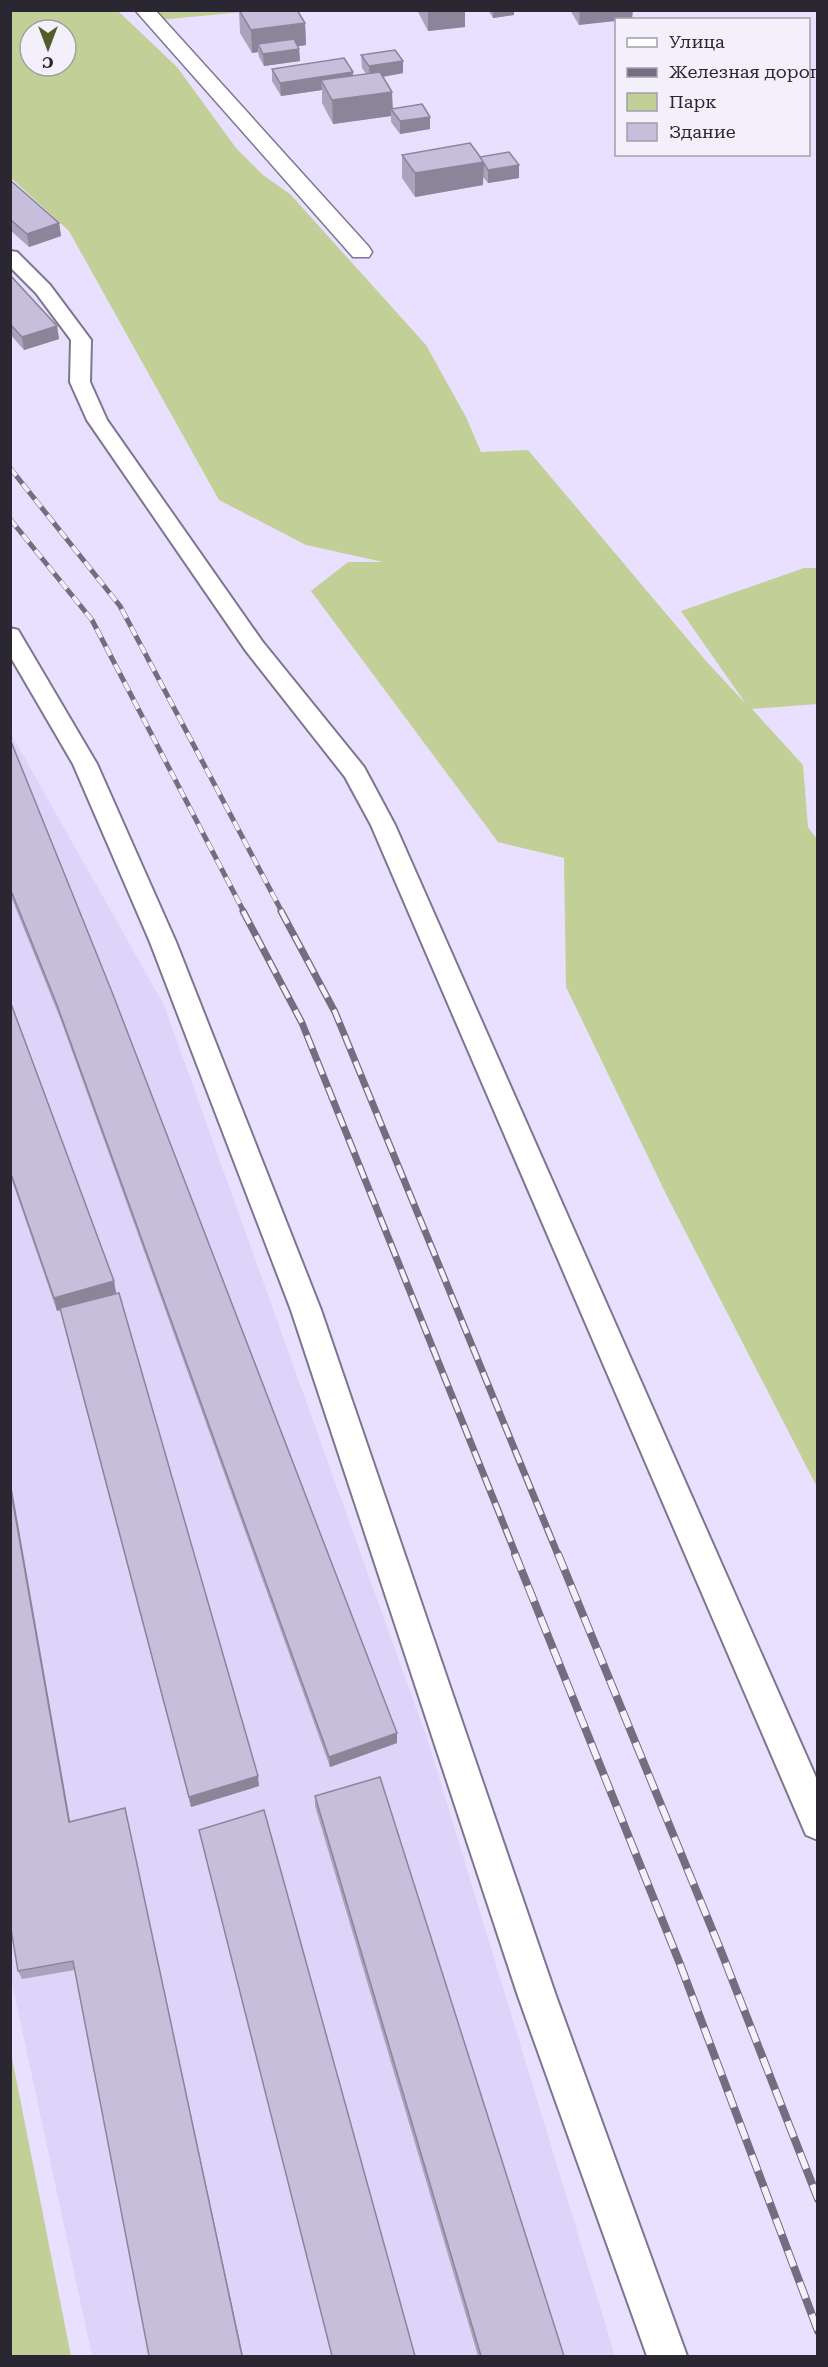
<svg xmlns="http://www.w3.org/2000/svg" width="828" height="2367" font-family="'Roboto Serif',serif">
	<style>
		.built { fill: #ded4f9 }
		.green { fill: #c2cf97; fill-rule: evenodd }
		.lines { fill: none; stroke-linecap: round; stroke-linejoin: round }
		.lane-casing { stroke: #7d7691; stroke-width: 4 }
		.street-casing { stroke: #7d7691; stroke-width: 3 }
		.lane { fill: #fff; fill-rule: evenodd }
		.street { fill: #fff; fill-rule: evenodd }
		.rail-far2-casing { stroke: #726d7f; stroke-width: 5 }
		.rail-far1-casing { stroke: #726d7f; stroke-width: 7 }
		.rail-casing { stroke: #726d7f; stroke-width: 8 }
		.rail-far2 { stroke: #f3f0fc; stroke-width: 4; stroke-dasharray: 10; stroke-linecap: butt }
		.rail-far1 { stroke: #f3f0fc; stroke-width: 4.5; stroke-dasharray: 14; stroke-linecap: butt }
		.rail { stroke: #f3f0fc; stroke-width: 6; stroke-dasharray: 17; stroke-linecap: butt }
		.wall { fill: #aaa3bc }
		.shaded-wall { fill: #8b8599 }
		.building { fill: #c6bedb; stroke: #8b8599; stroke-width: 1.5 }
	</style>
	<rect width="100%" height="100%" fill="#e8e0fe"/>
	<!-- built -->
	<polygon class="built" points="10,732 164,1005 429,1744 615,2356 92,2356 10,1974"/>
	<!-- green -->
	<g class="green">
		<path d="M 11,10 L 118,11 L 177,67 L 236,148 L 263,175 L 290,194 L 426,345 L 466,417 L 481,452 L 528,450 L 706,661 L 746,704 L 681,611 L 804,568 L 817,568 L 817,704 L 752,709 L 803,765 L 808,827 L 817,839 L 817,1487 L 667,1196 L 566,987 L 564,858 L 498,842 L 311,591 L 348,562 L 383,562 L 306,545 L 219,500 L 69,231 L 11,178 ZM 30,30 L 66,30 L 66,66 L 30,66 Z"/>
		<polygon points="134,11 253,11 148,21"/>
		<polygon points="10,2053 11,2053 71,2356 11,2356"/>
	</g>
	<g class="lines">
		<defs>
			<g id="lane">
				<polygon points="10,251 17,252 50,285 91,340 90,382 107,420 262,641 364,767 395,825 818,1782 818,1840 806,1835 371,825 345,777 246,651 87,420 70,382 71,340 36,293 10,267"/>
				<polygon points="10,628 18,630 21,635 97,764 176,942 321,1310 556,1996 687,2356 647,2356 518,1996 291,1310 150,942 73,764 10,656"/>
			</g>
			<polygon id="street" points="135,10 155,10 369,247 372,252 369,257 353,257"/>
		</defs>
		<!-- lane casing -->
		<use href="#lane" class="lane-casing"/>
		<!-- street casing -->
		<use href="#street" class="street-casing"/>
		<!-- lane -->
		<use href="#lane" class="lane"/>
		<!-- street -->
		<use href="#street" class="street"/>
		<defs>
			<g id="rail-far2">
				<polyline points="10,468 120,606 282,912"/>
				<polyline points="10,519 92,620 244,912"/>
			</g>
			<g id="rail-far1">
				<polyline points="243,911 302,1023 516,1555"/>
				<polyline points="281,911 335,1012 558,1555"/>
			</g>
			<g id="rail">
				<polyline points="515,1554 680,1964 818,2331"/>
				<polyline points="558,1554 721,1951 818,2199"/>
			</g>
		</defs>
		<!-- rail-far2 casing -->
		<use href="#rail-far2" class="rail-far2-casing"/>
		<!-- rail-far1 casing -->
		<use href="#rail-far1" class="rail-far1-casing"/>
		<!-- rail casing -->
		<use href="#rail" class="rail-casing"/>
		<!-- rail-far2 -->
		<use href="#rail-far2" class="rail-far2"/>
		<!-- rail-far1 -->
		<use href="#rail-far1" class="rail-far1"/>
		<!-- rail -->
		<use href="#rail" class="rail"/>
	</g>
	<!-- wall -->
	<g class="wall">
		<polygon points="239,10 305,23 306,45 298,46 299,49 300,61 264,66 259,57 258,52 252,53 240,33"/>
		<polygon points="417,10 465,10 465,27 428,31"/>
		<polygon points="488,10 514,10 514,15 493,18"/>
		<polygon points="570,10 633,10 579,25"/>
		<polygon points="361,55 403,61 403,73 383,77 393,109 430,129 400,134 391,122 391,116 333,124 322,103 322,90 281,96 272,81 272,69 353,72 353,76 366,74 362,68"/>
		<polygon points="402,155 480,157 519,178 488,183 483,177 483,185 415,197 402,178"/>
		<polygon points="10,180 59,223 61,236 29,247 10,230"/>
		<polygon points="10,275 57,326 59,339 24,350 10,334"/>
		<polygon points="10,739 397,1743 330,1767 60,1018 10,894"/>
		<polygon points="10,1001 114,1281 116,1293 259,1786 191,1807 60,1310 57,1311 10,1175"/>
		<polygon points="315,1796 564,2356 478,2356 315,1806"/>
		<polygon points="125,1808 127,1818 75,1970 22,1979 18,1971 70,1822"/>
	</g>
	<!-- shaded-wall -->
	<g class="shaded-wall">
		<polygon points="428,10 465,10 465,27 428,31"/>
		<polygon points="493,10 514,10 514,15 493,18"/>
		<polygon points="603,10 633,10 632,20 616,20 616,21 579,25 580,13"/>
		<polygon points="305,23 306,45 262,52 258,44 258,52 252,53 251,30"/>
		<polygon points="299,49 300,61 264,66 263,54"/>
		<polygon points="403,61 403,73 370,79 369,66"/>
		<polygon points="353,72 353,85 321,80 322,90 281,96 280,83"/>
		<polygon points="392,92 393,111 391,109 391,116 333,124 332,100"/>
		<polygon points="430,117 430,129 400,134 400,121"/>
		<polygon points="484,162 483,185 415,197 415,173"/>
		<polygon points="519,165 519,178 488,183 488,170"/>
		<polygon points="59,223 61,236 29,247 27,234"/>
		<polygon points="57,326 59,339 24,350 22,337"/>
		<polygon points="114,1281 116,1293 57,1311 54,1298"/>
		<polygon points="10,1478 72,1832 69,1822 10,1486"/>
		<polygon points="397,1733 397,1743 330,1767 329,1757"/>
		<polygon points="258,1776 259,1786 191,1807 189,1797"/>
		<polygon points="125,1808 127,1818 243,2356 242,2356"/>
	</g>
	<!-- building -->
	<g class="building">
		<polygon points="239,10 297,10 305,23 251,30"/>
		<polygon points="578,10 603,10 580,13"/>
		<polygon points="294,39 299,49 263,54 258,44"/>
		<polygon points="395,50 403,61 369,66 361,55"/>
		<polygon points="344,58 353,72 280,83 272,69"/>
		<polygon points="380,72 392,92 332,100 321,80"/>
		<polygon points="422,104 430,117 400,121 391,109"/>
		<polygon points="470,143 484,162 415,173 402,155"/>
		<polygon points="509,152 519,165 488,170 480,157"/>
		<polygon points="10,180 59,223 27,234 10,219"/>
		<polygon points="10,275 57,326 22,337 10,324"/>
		<polygon points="10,739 112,992 397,1733 329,1757 57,1005 10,888"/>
		<polygon points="10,1001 114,1281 54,1298 10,1171"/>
		<polygon points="119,1293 258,1776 189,1797 60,1308"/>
		<polygon points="10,1486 69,1822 125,1808 242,2356 149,2356 73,1961 18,1971 10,1923"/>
		<polygon points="380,1777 564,2356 481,2356 315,1796"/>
		<polygon points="264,1810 415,2356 332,2356 199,1830"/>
	</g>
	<!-- border -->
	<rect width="828" height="2367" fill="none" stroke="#2a2632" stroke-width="24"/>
	<!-- legend -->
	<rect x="615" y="18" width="195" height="138" fill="#f3f0fc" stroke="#a39fab" stroke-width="1.5"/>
	<rect x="627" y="38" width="30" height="9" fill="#ffffff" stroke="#a39fab" stroke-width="1.5"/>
	<text x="669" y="48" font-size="18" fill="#2a2632">Улица</text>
	<rect x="627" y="68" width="30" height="9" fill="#726d7f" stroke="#a39fab" stroke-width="1.5"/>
	<text x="669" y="78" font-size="18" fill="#2a2632">Железная дорога</text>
	<rect x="627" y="93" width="30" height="18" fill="#c2cf97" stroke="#a39fab" stroke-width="1.5"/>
	<text x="669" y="108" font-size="18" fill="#2a2632">Парк</text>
	<rect x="627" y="123" width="30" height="18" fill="#c6bedb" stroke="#a39fab" stroke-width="1.5"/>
	<text x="669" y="138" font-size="18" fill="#2a2632">Здание</text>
	<!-- north arrow -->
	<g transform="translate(48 48) rotate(180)"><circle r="28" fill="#f3f0fc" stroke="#a39fab" stroke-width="1.5"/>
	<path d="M0-4.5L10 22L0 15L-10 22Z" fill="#535c2b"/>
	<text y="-9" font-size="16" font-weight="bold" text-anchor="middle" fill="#2a2632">С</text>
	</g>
</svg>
